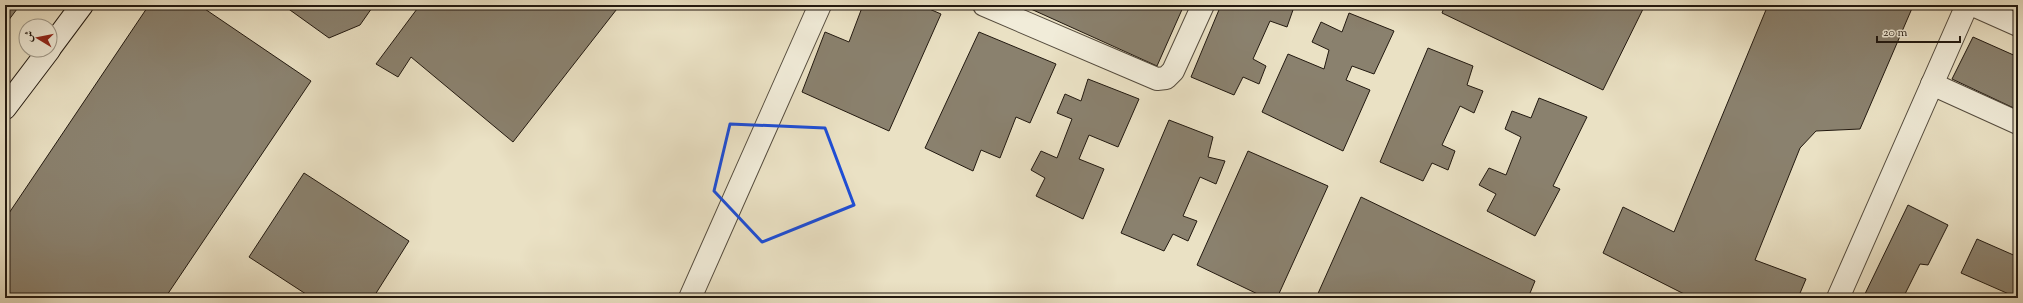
<svg xmlns="http://www.w3.org/2000/svg" width="2023" height="303" font-family="'Sorts Mill Goudy',Amiri,serif">
	<style>
		.building { fill: #8a816e; stroke: #221910 }
		.lines { fill: none; stroke-linecap: round; stroke-linejoin: round }
		.street-casing { stroke: #544b3d; stroke-width: 24 }
		.secondary-casing { stroke: #221910; stroke-width: 24 }
		.street { stroke: #f1ecd9; stroke-width: 22 }
		.secondary { stroke: #f1ecd9; stroke-width: 22 }
		.marked { fill: none; stroke: #1d4ed8; stroke-width: 3; stroke-linejoin: round }
	</style>
	<rect width="100%" height="100%" fill="#eae1c4"/>
	<filter id="stains"><feTurbulence type="fractalNoise" baseFrequency=".005" numOctaves="4"/><feColorMatrix values="0 0 0 0 .2 0 0 0 0 .09 0 0 0 0 .02 0 0 0 .5 -.17"/></filter>
	<radialGradient id="worn" r=".72"><stop offset=".6" stop-color="#630" stop-opacity="0"/><stop offset="1" stop-color="#630" stop-opacity=".3"/></radialGradient>
	<!-- building -->
	<g class="building">
		<polygon points="5,5 20,5 5,25"/>
		<polygon points="149,5 199,5 311,81 165,298 5,298 5,219"/>
		<polygon points="283,5 374,5 360,25 329,38"/>
		<polygon points="420,5 620,5 513,142 411,57 398,77 376,64"/>
		<polygon points="863,5 877,5 882,7 883,5 920,5 941,14 889,131 802,92 825,32 849,42"/>
		<polygon points="1022,5 1184,5 1157,66"/>
		<polygon points="1221,5 1290,5 1294,7 1287,27 1270,21 1253,59 1266,66 1259,84 1243,77 1234,95 1191,77"/>
		<polygon points="1445,5 1645,5 1603,90 1442,13"/>
		<polygon points="1768,5 1913,6 1860,129 1816,131 1800,148 1755,260 1806,279 1798,298 1692,298 1603,253 1623,207 1674,232"/>
		<polygon points="1349,13 1394,31 1374,74 1352,66 1346,80 1370,90 1343,151 1262,112 1288,54 1324,69 1329,50 1312,42 1321,22 1342,32"/>
		<polygon points="979,32 1056,64 1030,123 1016,117 1000,158 981,150 973,171 925,148"/>
		<polygon points="1973,37 2018,57 2018,110 1952,79"/>
		<polygon points="1428,48 1473,66 1467,85 1483,91 1474,113 1460,106 1442,145 1455,151 1448,170 1432,163 1423,181 1380,162"/>
		<polygon points="1088,79 1139,99 1118,147 1089,135 1079,159 1104,169 1083,219 1036,196 1045,178 1031,170 1041,151 1057,158 1072,119 1057,113 1065,94 1081,101"/>
		<polygon points="1539,98 1587,117 1553,186 1560,189 1535,236 1487,211 1496,194 1479,185 1489,168 1506,175 1521,137 1505,129 1512,111 1531,118"/>
		<polygon points="1169,120 1213,137 1208,157 1225,161 1216,184 1200,177 1183,216 1197,221 1188,241 1173,234 1164,251 1121,233"/>
		<polygon points="1248,151 1328,186 1277,298 1266,298 1197,265"/>
		<polygon points="304,173 409,241 373,298 312,298 249,257"/>
		<polygon points="1361,197 1535,281 1528,298 1316,298"/>
		<polygon points="1908,205 1948,225 1928,265 1920,264 1903,298 1863,298"/>
		<polygon points="1977,239 2018,257 2018,298 1961,273"/>
	</g>
	<g class="lines">
		<defs>
			<g id="street">
				<polyline points="984,5 1157,79 1166,78 1173,71 1203,5"/>
				<polyline points="1973,5 2018,25"/>
				<polyline points="1932,84 2018,123"/>
				<polyline points="690,298 820,5"/>
				<polyline points="1838,298 1967,5"/>
			</g>
			<g id="secondary">
				<polyline points="50,48 82,5"/>
				<polyline points="5,108 49,50"/>
			</g>
		</defs>
		<!-- street casing -->
		<use href="#street" class="street-casing"/>
		<!-- secondary casing -->
		<use href="#secondary" class="secondary-casing"/>
		<!-- street -->
		<use href="#street" class="street"/>
		<!-- secondary -->
		<use href="#secondary" class="secondary"/>
	</g>
	<!-- marked area -->
	<path class="marked" d="M 730,124 L 825,128 L 854,205 L 762,242 L 714,191 Z"/>
	<!-- margin -->
	<rect width="2023" height="303" fill="none" stroke="#eae1c4" stroke-width="20"/>
	<rect x="6" y="6" width="2011" height="291" fill="none" stroke="#221910" stroke-width="2"/>
	<rect x="10" y="10" width="2003" height="283" fill="none" stroke="#221910"/>
	<!-- north arrow -->
	<g transform="translate(38 38) rotate(280)"><circle r="19" fill="#f1ecd9" stroke="#9e9889"/>
	<path d="M0-3L7 15L0 10L-7 15Z" fill="#8f2418"/>
	<text y="-6" font-size="11" font-weight="bold" text-anchor="middle" fill="#221910">ش</text>
	</g>
	<!-- scale -->
	<path d="M1877 36v6h83v-6" fill="none" stroke="#221910" stroke-width="2"/>
	<text x="1883" y="36" font-size="12" fill="#221910" stroke="#f1ecd9" stroke-width="3" paint-order="stroke">20 m</text>
	<rect width="100%" height="100%" filter="url(#stains)"/>
	<rect width="100%" height="100%" fill="url(#worn)"/>
</svg>
